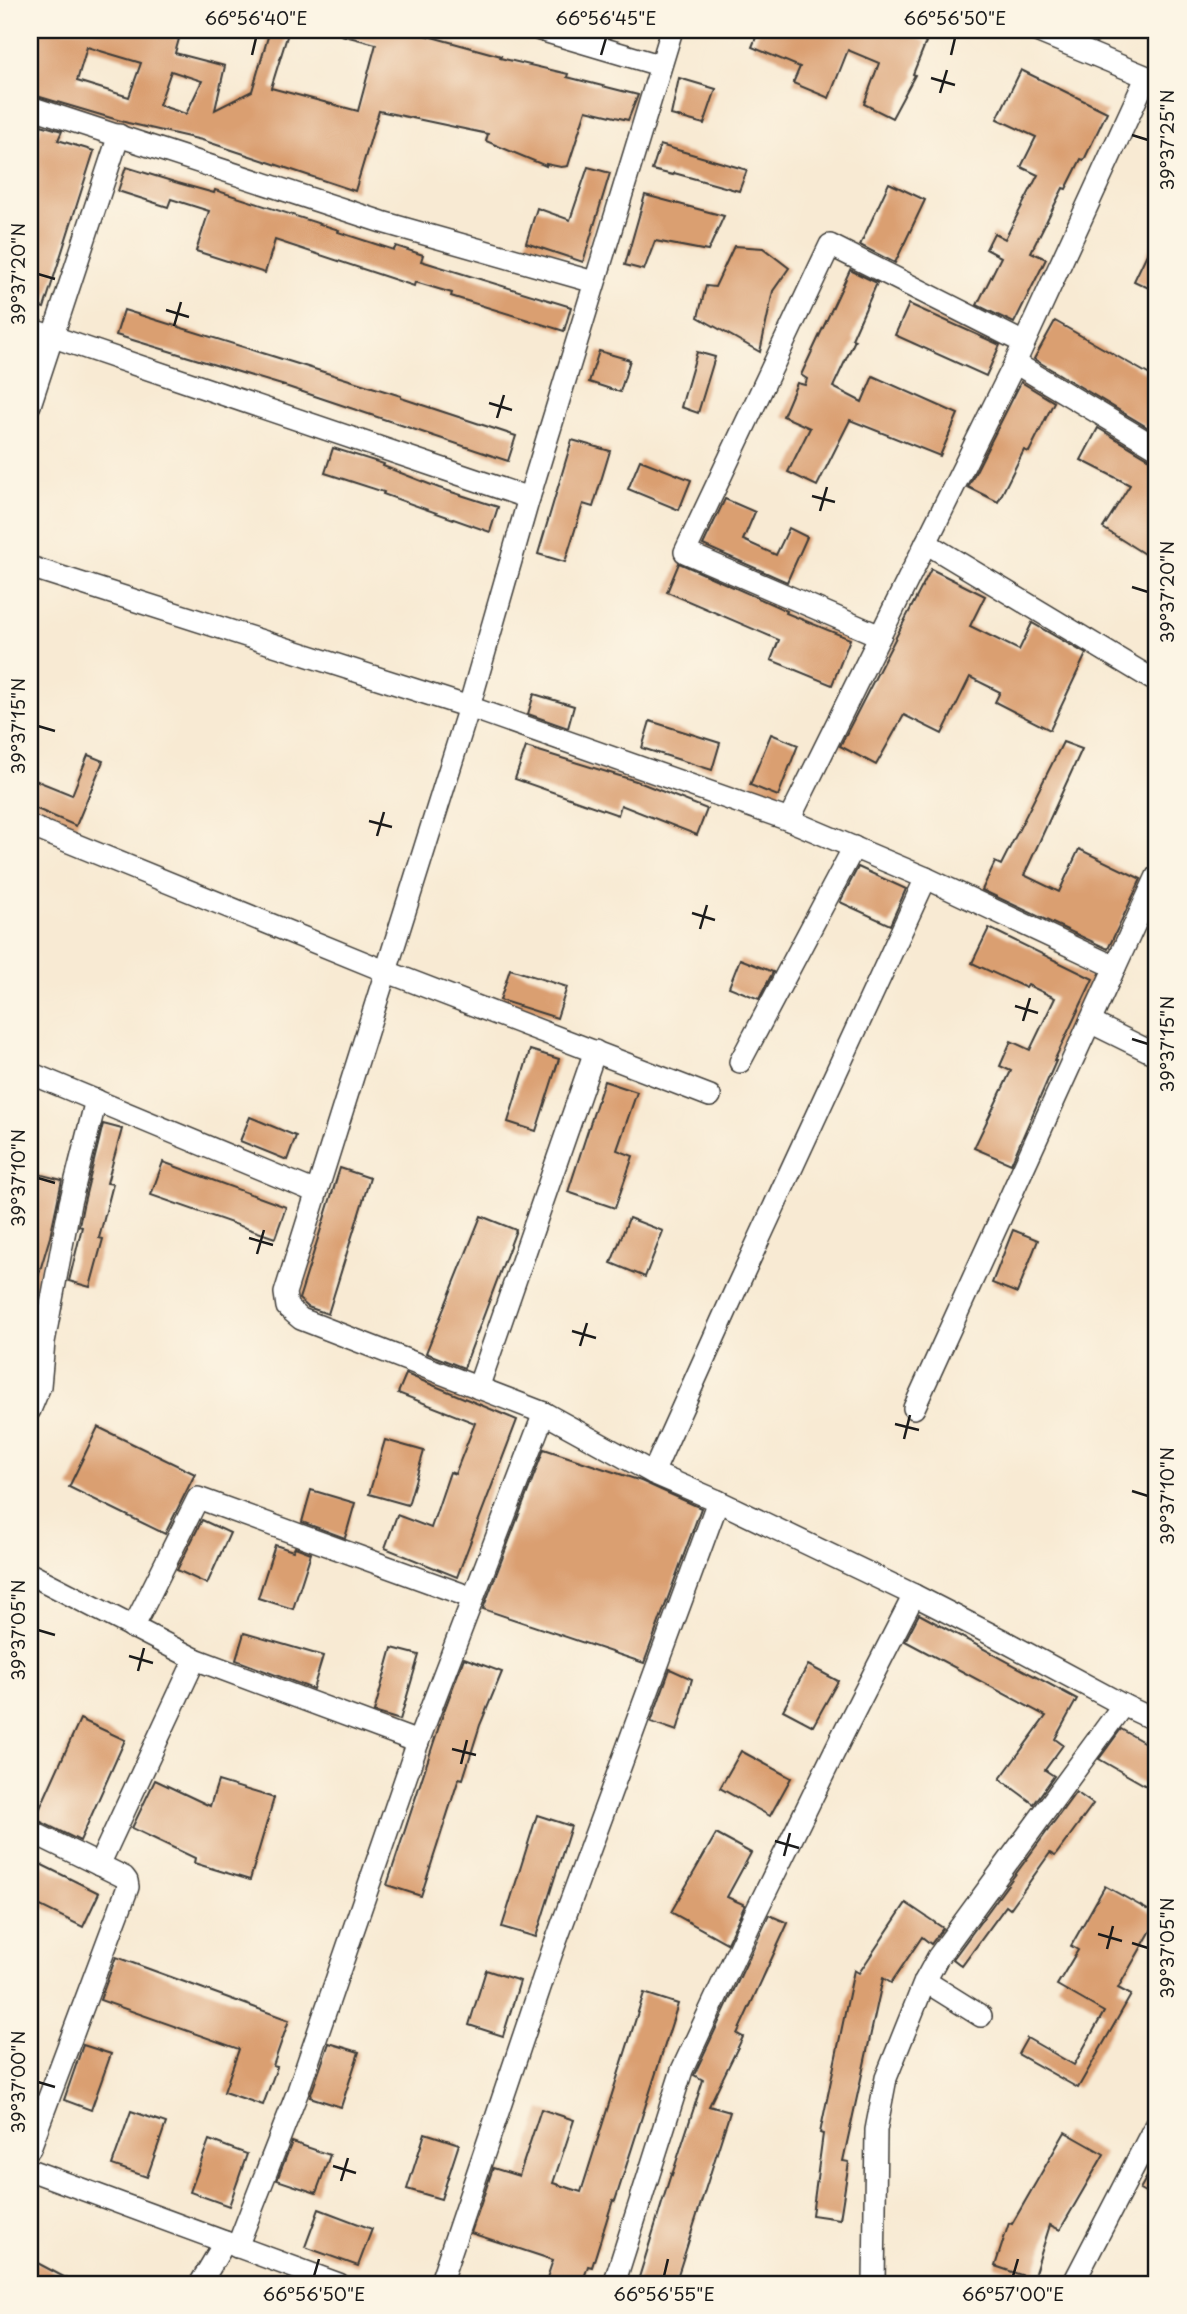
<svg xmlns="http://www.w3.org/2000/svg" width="1187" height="2314" font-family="'Playpen Sans',sans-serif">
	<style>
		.building { fill: #da9f71; fill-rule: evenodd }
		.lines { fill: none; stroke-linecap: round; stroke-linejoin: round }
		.minor-casing { stroke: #3d3b37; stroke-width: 24 }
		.minor { stroke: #fff; stroke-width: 21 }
		.ticks { fill: none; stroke: #1c1c1c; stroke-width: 2.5 }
		.neatline { fill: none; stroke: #1c1c1c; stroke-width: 2.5 }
		.ticks-label { font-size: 18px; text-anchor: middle; fill: #1c1c1c }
	</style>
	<rect width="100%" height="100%" fill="#fcf5e5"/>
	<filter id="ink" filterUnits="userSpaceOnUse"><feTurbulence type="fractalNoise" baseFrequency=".0143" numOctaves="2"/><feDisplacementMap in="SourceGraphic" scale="14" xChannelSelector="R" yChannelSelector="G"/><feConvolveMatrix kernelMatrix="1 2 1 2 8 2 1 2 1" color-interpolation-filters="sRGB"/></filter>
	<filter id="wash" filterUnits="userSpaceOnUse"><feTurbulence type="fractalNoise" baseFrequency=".00686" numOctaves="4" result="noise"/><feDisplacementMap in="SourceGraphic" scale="28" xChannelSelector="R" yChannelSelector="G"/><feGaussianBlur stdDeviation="1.57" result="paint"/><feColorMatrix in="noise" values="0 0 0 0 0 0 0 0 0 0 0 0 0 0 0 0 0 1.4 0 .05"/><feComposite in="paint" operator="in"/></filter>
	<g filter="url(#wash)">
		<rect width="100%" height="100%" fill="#f8ead3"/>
		<g id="blocks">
			<!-- building -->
			<g class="building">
				<path d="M 30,30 L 151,30 L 179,39 L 175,53 L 225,66 L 215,110 L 252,91 L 270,30 L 289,30 L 271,88 L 358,111 L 376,44 L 341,35 L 342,30 L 406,30 L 501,56 L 500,58 L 568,74 L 567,77 L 638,95 L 628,120 L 586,110 L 568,166 L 561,167 L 546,164 L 546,166 L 486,141 L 488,134 L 379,111 L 355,191 L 202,140 L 128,123 L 30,94 ZM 87,47 L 141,63 L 129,97 L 77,81 ZM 171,71 L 202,81 L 186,114 L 159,105 Z"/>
				<polygon points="759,30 899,30 926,42 913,74 915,75 892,118 864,104 879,63 848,50 829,98 793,83 800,67 752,47"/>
				<polygon points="1021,70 1107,112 1084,160 1081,159 1066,189 1063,188 1031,252 1046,259 1014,323 977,305 1001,257 986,249 994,233 1005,239 1038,175 1021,167 1036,137 997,119"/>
				<polygon points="679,78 716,89 704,124 671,115"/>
				<polygon points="41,125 62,131 58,140 94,151 44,308 30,304 30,131 39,134"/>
				<polygon points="660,145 747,170 739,191 674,173 673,175 652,170"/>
				<polygon points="126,167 178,183 214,193 215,190 339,230 338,232 394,250 396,246 423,255 421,261 571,307 564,331 451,296 452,293 415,282 414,286 275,240 265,273 196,251 209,211 171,199 168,207 118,191"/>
				<polygon points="588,167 610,173 583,262 526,243 537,208 570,220"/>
				<polygon points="889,183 925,200 895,263 860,245"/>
				<polygon points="645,195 724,216 708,251 655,241 644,270 625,265"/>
				<polygon points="1157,233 1157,292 1134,281"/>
				<polygon points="734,246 763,248 789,268 773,291 760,352 698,317 706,286 715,287"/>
				<polygon points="850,270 877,283 852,339 855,340 833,387 862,402 873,376 958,414 940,456 850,420 817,486 788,472 810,428 783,416 797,383 805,385 807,379 801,375"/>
				<polygon points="909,304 1000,345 986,376 895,335"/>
				<polygon points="124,310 401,396 401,398 516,436 508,461 285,386 116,335"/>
				<polygon points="1055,321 1157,379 1157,433 1034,359"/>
				<polygon points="599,351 630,360 620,392 589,382"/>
				<polygon points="697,352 715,357 698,413 681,407"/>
				<polygon points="1021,382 1054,402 1029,452 1024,450 998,502 968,487"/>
				<polygon points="1098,428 1150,459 1157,461 1157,562 1103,528 1130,485 1081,460"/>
				<polygon points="572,440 610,451 593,507 583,504 565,562 538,554"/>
				<polygon points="333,448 384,464 383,466 439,488 498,507 490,532 383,494 384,492 325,473"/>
				<polygon points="640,460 691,480 679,510 628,489"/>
				<polygon points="725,499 755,512 743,540 776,555 789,528 807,537 787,582 703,545"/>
				<polygon points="679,563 776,606 787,611 786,613 850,639 832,685 771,660 779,640 667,592"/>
				<polygon points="931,569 985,596 970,626 1019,650 1032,623 1086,654 1050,730 995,702 1000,692 970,677 942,734 904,715 876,765 840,746"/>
				<polygon points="534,694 574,706 568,728 528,714"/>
				<polygon points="650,721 720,743 712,770 642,748"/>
				<polygon points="771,734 798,745 778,796 750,785"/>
				<polygon points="1063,742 1082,749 1024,875 1059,892 1079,849 1141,879 1108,949 982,890 995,862 1001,865"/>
				<polygon points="526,747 636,781 707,809 697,835 621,805 618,815 515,779"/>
				<polygon points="88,755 103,761 76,826 30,806 30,778 72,795"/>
				<polygon points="858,867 906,889 890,925 840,902"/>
				<polygon points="989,928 1093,979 1054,1061 1056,1061 1011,1164 974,1148 1011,1071 1000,1066 1011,1041 1030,1050 1055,998 1028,985 1026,988 972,963"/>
				<polygon points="740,959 773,972 759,999 729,987"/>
				<polygon points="510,969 567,987 557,1018 500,1000"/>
				<polygon points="530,1050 559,1059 536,1131 508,1122"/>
				<polygon points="604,1081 637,1092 617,1150 633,1156 615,1208 568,1192"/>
				<polygon points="250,1117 296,1136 287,1160 240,1141"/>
				<polygon points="103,1124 122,1129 107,1183 113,1184 99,1238 103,1239 90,1287 69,1281 82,1227 79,1226 83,1206"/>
				<polygon points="163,1162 286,1207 275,1238 151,1195"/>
				<polygon points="340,1168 370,1178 328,1314 308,1307 299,1299"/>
				<polygon points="30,1172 62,1180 50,1237 35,1287 30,1287"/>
				<polygon points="481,1216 516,1230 464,1368 426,1353"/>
				<polygon points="629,1218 663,1231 645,1277 611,1263"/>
				<polygon points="1013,1230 1038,1240 1017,1293 992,1283"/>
				<polygon points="406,1374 517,1420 457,1577 385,1548 397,1515 431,1528 450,1472 455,1474 475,1423 398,1393"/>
				<polygon points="98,1427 195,1474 165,1534 69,1487"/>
				<polygon points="385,1440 424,1451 408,1505 369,1494"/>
				<polygon points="544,1449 641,1481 701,1508 644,1663 483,1609"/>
				<polygon points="311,1490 355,1503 345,1538 302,1522"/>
				<polygon points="202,1520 230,1533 207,1584 177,1570"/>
				<polygon points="275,1545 293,1551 295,1547 311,1553 293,1609 258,1598"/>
				<polygon points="919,1614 1077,1699 1055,1739 1063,1745 1045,1770 1054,1776 1034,1804 1000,1779 1046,1716 905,1641"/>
				<polygon points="244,1633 323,1656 313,1689 236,1660"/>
				<polygon points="392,1648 419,1655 400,1720 374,1712"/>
				<polygon points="464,1658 502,1672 480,1725 463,1779 459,1778 421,1896 387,1885 444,1711"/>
				<polygon points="808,1665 838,1681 813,1726 783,1710"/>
				<polygon points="670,1669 692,1679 677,1731 651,1722"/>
				<polygon points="80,1719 125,1740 80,1841 35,1819"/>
				<polygon points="1121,1729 1157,1750 1157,1772 1148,1787 1099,1759"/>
				<polygon points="741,1751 791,1778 770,1816 720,1788"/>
				<polygon points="155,1780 210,1806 218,1781 274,1798 250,1880 194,1863 195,1858 132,1828"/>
				<polygon points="1076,1792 1093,1804 1055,1856 1050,1853 1010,1909 1006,1906 962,1966 953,1959"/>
				<polygon points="537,1815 571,1826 536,1937 502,1927"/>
				<polygon points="716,1834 751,1853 727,1897 745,1905 727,1943 671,1912"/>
				<polygon points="30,1859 99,1893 83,1927 30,1901"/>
				<polygon points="1105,1886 1157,1915 1157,1920 1118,1988 1131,1995 1078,2088 1018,2054 1027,2038 1074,2065 1104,2012 1057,1985 1078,1950 1071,1946"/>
				<polygon points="906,1903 943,1928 931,1944 922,1937 891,1983 883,1978 843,2161 849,2162 840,2219 812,2215 823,2134 820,2133 854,1970 859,1973"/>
				<polygon points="769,1915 788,1923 737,2034 743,2037 709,2106 730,2112 675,2284 637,2284 671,2174 672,2175 703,2080 694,2075"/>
				<polygon points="116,1957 289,2020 273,2066 277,2067 263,2105 224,2092 239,2049 100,2000"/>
				<polygon points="486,1970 520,1981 503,2036 469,2025"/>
				<polygon points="644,1993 678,2004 615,2201 613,2200 592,2267 588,2266 582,2284 545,2284 553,2260 471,2233 493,2168 519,2176 541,2109 574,2120 553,2183 581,2192"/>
				<polygon points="329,2043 359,2052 341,2107 310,2097"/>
				<polygon points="83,2045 111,2054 91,2110 64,2100"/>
				<polygon points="131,2111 166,2123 147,2177 112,2165"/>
				<polygon points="1065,2132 1104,2154 1060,2230 1050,2225 1033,2279 995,2266 1009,2223 1012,2224"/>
				<polygon points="425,2133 459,2144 441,2199 407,2189"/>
				<polygon points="209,2140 247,2154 229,2206 190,2192"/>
				<polygon points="292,2142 330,2155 316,2193 277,2180"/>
				<polygon points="1157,2159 1157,2198 1140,2189"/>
				<polygon points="319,2209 372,2229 358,2266 305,2247"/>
				<polygon points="30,2259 77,2284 30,2284"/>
			</g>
		</g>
	</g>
	<g filter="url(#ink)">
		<use href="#blocks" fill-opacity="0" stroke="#3d3b37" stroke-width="2"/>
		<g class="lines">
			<defs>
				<g id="minor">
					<polyline points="540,30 659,65"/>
					<polyline points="672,30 529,498 469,707 285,1293 287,1307 301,1319 544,1413 653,1473 718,1501 914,1595 1004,1641 1123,1705 1157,1721"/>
					<polyline points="1034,30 1157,81"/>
					<polyline points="30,107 382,222 594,282"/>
					<polyline points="30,329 529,498"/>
					<polyline points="1015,363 1157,448"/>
					<polyline points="30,405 119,135"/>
					<polyline points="926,543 1157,682"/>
					<polyline points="30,567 469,707 789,820 926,878 1115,967 914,1408"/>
					<polyline points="880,636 685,552 830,245 1024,343"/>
					<polyline points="789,820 1015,363 1146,78"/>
					<polyline points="30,826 385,971 710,1096"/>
					<polyline points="1115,967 1157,876"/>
					<polyline points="1090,1022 1157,1055"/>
					<polyline points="740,1062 854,847"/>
					<polyline points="30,1073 316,1192"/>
					<polyline points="478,1388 595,1051"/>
					<polyline points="30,1410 40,1386 44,1342 70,1203 96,1100"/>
					<polyline points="653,1473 735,1291 926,878"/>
					<polyline points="30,1574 195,1659 418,1742"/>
					<polyline points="133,1628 198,1498 473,1598"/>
					<polyline points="30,1831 124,1877 127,1881 128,1887 30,2148"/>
					<polyline points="99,1865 195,1659"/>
					<polyline points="925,1981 981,2016"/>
					<polyline points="30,2170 339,2284"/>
					<polyline points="237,2247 298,2091 418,1742 544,1413"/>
					<polyline points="200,2284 225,2242"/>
					<polyline points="440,2284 552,1952 718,1501"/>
					<polyline points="614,2284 682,2070 751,1922 846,1728 914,1595"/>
					<polyline points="874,2284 876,2130 886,2078 925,1981 938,1957 1123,1705"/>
					<polyline points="1073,2284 1157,2122"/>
				</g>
			</defs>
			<!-- minor casing -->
			<use href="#minor" class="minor-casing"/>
			<!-- minor -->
			<use href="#minor" class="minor"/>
		</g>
	</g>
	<!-- ticks -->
	<path class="ticks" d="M 252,55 L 256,38M 601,55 L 606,38M 951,55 L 955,38M 931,78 L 955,85M 940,93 L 947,70M 1132,135 L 1148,140M 38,274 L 55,279M 166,310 L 189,317M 174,326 L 181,302M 489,403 L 512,410M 497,418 L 504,395M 812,496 L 835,502M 820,511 L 827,487M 1132,587 L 1148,592M 38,726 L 55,731M 369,821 L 392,827M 377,836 L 384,812M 692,913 L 715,920M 700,929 L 707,905M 1015,1006 L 1038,1013M 1023,1021 L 1030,998M 1132,1039 L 1148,1044M 38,1178 L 55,1183M 249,1238 L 273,1245M 257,1254 L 264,1230M 572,1331 L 596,1338M 580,1346 L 587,1323M 895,1424 L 919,1430M 904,1439 L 910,1415M 1132,1491 L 1148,1496M 38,1630 L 55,1635M 129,1656 L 153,1663M 138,1671 L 144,1648M 452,1749 L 476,1755M 461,1764 L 467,1740M 775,1841 L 799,1848M 784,1856 L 790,1833M 1098,1934 L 1122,1941M 1132,1943 L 1148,1948M 1107,1949 L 1113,1926M 38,2082 L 55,2087M 333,2166 L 356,2173M 341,2181 L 348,2158M 314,2276 L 319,2259M 664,2276 L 668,2259M 1013,2276 L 1018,2259"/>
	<!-- margin -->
	<rect width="1187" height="2314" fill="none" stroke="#fcf5e5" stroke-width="77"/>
	<rect x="38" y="38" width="1110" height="2238" class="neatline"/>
	<g class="ticks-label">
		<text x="256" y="25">66°56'40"E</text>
		<text x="606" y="25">66°56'45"E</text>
		<text x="955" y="25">66°56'50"E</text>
		<text transform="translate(1168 140) rotate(-90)" y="6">39°37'25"N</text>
		<text transform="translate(19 274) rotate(-90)" y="6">39°37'20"N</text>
		<text transform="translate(1168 592) rotate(-90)" y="6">39°37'20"N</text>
		<text transform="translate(19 726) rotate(-90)" y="6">39°37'15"N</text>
		<text transform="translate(1168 1044) rotate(-90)" y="6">39°37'15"N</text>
		<text transform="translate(19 1178) rotate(-90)" y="6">39°37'10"N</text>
		<text transform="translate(1168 1496) rotate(-90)" y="6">39°37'10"N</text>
		<text transform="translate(19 1630) rotate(-90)" y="6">39°37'05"N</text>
		<text transform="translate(1168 1948) rotate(-90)" y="6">39°37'05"N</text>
		<text transform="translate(19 2082) rotate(-90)" y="6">39°37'00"N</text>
		<text x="314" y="2301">66°56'50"E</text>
		<text x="664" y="2301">66°56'55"E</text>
		<text x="1013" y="2301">66°57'00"E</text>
	</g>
</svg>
